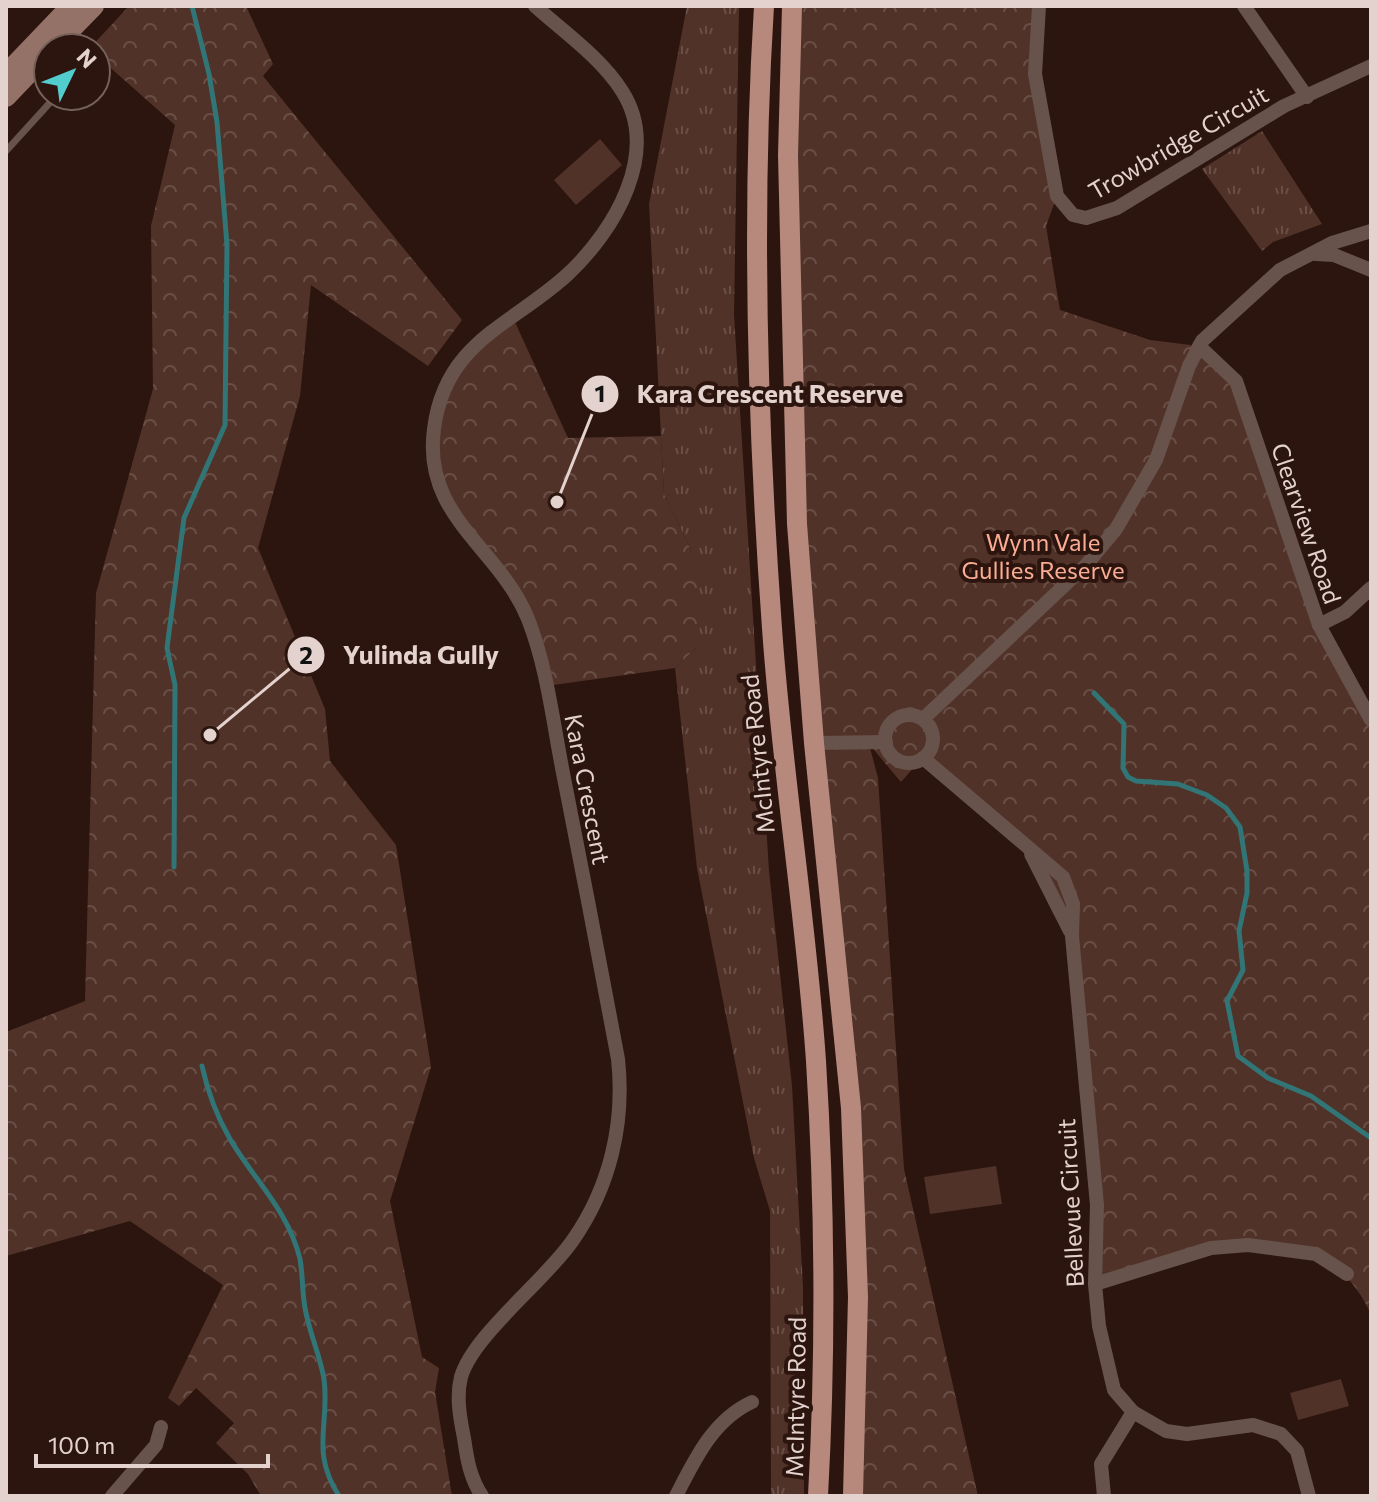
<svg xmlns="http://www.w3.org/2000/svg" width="1377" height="1502" font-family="Commissioner,sans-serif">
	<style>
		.grass { fill: url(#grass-tufts) }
		.park { fill: url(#park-crowns) }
		.pitch { fill: #503228 }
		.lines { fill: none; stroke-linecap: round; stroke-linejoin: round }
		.stream { stroke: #317576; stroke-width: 5 }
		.service { stroke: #68534c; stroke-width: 7 }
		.minor { stroke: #68534c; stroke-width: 14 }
		.secondary { stroke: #947267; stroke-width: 20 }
		.primary { stroke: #b6897c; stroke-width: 20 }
		.labels { text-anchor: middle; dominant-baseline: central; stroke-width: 8; stroke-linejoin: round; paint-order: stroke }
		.street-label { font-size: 24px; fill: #e3d2cd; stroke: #2c150e }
		.park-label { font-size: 24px; fill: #faac94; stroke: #2c150e }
		.leader { fill: none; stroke: #e3d2cd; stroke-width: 3 }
		.callout-dot { fill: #e3d2cd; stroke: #2c150e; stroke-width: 3 }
		.mark-label { font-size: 24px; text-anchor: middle; font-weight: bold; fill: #111 }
		.callout-label { font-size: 26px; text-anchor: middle; font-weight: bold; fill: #e3d2cd; stroke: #2c150e; stroke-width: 8; stroke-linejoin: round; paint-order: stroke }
	</style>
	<defs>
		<pattern id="grass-tufts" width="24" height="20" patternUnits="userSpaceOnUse" patternTransform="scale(2)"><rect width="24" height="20" fill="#503228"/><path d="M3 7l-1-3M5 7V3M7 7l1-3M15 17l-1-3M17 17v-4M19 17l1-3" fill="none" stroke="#694f46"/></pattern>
		<pattern id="park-crowns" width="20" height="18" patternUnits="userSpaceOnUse" patternTransform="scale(2)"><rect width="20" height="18" fill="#503228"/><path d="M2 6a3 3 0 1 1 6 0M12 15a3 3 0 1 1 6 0" fill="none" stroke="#694f46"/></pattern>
	</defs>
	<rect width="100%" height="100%" fill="#2c150e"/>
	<!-- grass -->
	<g class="grass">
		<polygon points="687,6 739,6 734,315 769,871 792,1086 803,1287 804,1496 771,1496 770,1211 754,1158 697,868 675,668 696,648 692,552 664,494 649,204"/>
		<polygon points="1262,131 1322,224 1273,242 1262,251 1202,169"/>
	</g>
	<!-- park -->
	<g class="park">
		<polygon points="129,6 246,6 273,64 263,76 462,320 428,366 311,285 300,396 258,548 325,709 330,761 396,845 431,1067 390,1201 422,1357 439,1368 435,1392 452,1496 261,1496 248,1474 216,1443 234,1423 196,1388 179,1406 168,1398 223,1285 130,1221 6,1256 6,1032 85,1001 96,593 153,389 151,226 175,125 96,55 96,48 90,48"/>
		<path d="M 792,6 L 1039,6 L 1034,65 L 1057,196 L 1046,226 L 1060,310 L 1150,340 L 1199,346 L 1223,366 L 1319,625 L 1371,720 L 1371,1315 C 1322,1200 1184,1261 1095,1284 L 1097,1205 L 1072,935 L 1029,850 L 922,758 L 901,782 L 869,744 L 878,778 L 904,1169 L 978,1496 L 853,1496 L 858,1297 L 804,623 Z"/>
		<polygon points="514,320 568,438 661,436 664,494 692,552 703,608 696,648 675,668 546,686 531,628 459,525 433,446 458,364"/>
	</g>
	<!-- pitch -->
	<g class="pitch">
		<polygon points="600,139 622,165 576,205 554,180"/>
		<polygon points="996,1166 1002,1204 930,1214 924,1177"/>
		<polygon points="1341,1379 1349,1406 1298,1420 1290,1393"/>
	</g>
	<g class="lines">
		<!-- stream -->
		<g class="stream">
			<polyline points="1094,693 1124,724 1123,768 1128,777 1136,781 1178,784 1207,795 1226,808 1240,827 1247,871 1247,893 1239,931 1243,970 1227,1001 1238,1056 1268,1078 1311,1096 1371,1138"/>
			<polyline points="174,867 175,685 167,648 184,518 225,425 227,245 217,122 209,74 192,6"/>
			<path d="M 202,1066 C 208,1093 216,1115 230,1139 C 254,1180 288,1210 300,1259 C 303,1275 302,1292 305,1308 C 309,1332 320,1355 324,1379 C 330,1425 310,1451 339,1496"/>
		</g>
		<!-- service -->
		<polyline class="service" points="6,151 56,96"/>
		<!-- minor -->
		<g class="minor">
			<polyline points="1039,6 1035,74 1057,196 1073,215 1086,218 1117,208 1284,106 1371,66"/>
			<polyline points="1244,6 1307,97"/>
			<polyline points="1316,254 1334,255 1371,270"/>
			<polyline points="1199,346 1236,381 1319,625 1371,720"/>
			<polyline points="1319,625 1345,612 1371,588"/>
			<circle cx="909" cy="739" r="24"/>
			<polyline points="923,719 1086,565 1116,529 1156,460 1189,366 1202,341 1280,270 1332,243 1371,231"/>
			<polyline points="814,743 886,742"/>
			<polyline points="923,758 1063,877 1073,904 1072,936 1097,1205 1095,1284 1099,1326 1114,1390 1133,1412 1166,1431 1187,1434 1253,1425 1281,1434 1297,1451 1309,1496"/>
			<polyline points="1031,854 1070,931"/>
			<polyline points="1095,1284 1211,1248 1248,1245 1316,1254 1347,1274"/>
			<polyline points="112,1496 156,1445 161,1427"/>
			<path d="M 482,1496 C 470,1478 467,1459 464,1438 C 460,1418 456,1397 461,1377 C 473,1335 546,1280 573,1240 C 610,1187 625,1123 618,1059 C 600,964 582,868 563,773 C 553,722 547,667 528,619 C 500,548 422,517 434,429 C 445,341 513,325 568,274 C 615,230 661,152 622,91 C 601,58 564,32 535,6"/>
			<path d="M 676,1496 C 695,1459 713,1420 752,1402"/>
			<polyline points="1104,1496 1101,1464 1133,1412"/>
		</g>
		<!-- secondary -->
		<g class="secondary">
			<polyline points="53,48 94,6"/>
			<polyline points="6,74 71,6"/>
			<polyline points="6,97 48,53"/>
		</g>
		<!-- primary -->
		<g class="primary">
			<path d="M 764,6 C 751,214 757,421 772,628 C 782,773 806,916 816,1061 C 825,1206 826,1351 818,1496"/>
			<polyline points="792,6 788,155 797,524 814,743 851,1108 858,1297 853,1496"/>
		</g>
	</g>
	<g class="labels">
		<!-- street labels -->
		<g class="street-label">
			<text transform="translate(1178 142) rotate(-30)">Trowbridge Circuit</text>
			<text transform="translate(1307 523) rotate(71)">Clearview Road</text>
			<text transform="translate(757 754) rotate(-96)">McIntyre Road</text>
			<text transform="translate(588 789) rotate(79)">Kara Crescent</text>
			<text transform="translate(1070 1203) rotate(-93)">Bellevue Circuit</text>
			<text transform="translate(795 1397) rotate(-89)">McIntyre Road</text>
		</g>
		<!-- park labels -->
		<g class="park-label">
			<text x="1043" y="541">Wynn Vale<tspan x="1043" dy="28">Gullies Reserve</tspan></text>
		</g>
	</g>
	<!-- callouts -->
	<path class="leader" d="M557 502L600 394M210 735L306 655"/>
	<g class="callout-dot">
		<circle cx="557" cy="502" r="8"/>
		<circle cx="210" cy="735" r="8"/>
		<circle cx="600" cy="394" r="20"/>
		<circle cx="306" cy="655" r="20"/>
	</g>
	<g class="mark-label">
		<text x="600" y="402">1</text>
		<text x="306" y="664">2</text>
	</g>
	<g class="callout-label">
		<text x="770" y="403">Kara Crescent Reserve</text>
		<text x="421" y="664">Yulinda Gully</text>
	</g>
	<!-- border -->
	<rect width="1377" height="1502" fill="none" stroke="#e3d2cd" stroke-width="16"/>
	<!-- north arrow -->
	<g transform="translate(72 72) rotate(47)"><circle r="38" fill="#2c150e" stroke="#75615a" stroke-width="2"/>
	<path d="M0-6L14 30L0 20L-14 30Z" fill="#52cdcd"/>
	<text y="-12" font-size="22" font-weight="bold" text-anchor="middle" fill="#e3d2cd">N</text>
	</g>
	<!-- scale -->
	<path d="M36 1454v12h232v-12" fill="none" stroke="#e3d2cd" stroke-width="4"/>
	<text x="48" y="1454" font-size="24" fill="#e3d2cd" stroke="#2c150e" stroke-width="6" paint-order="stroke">100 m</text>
</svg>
